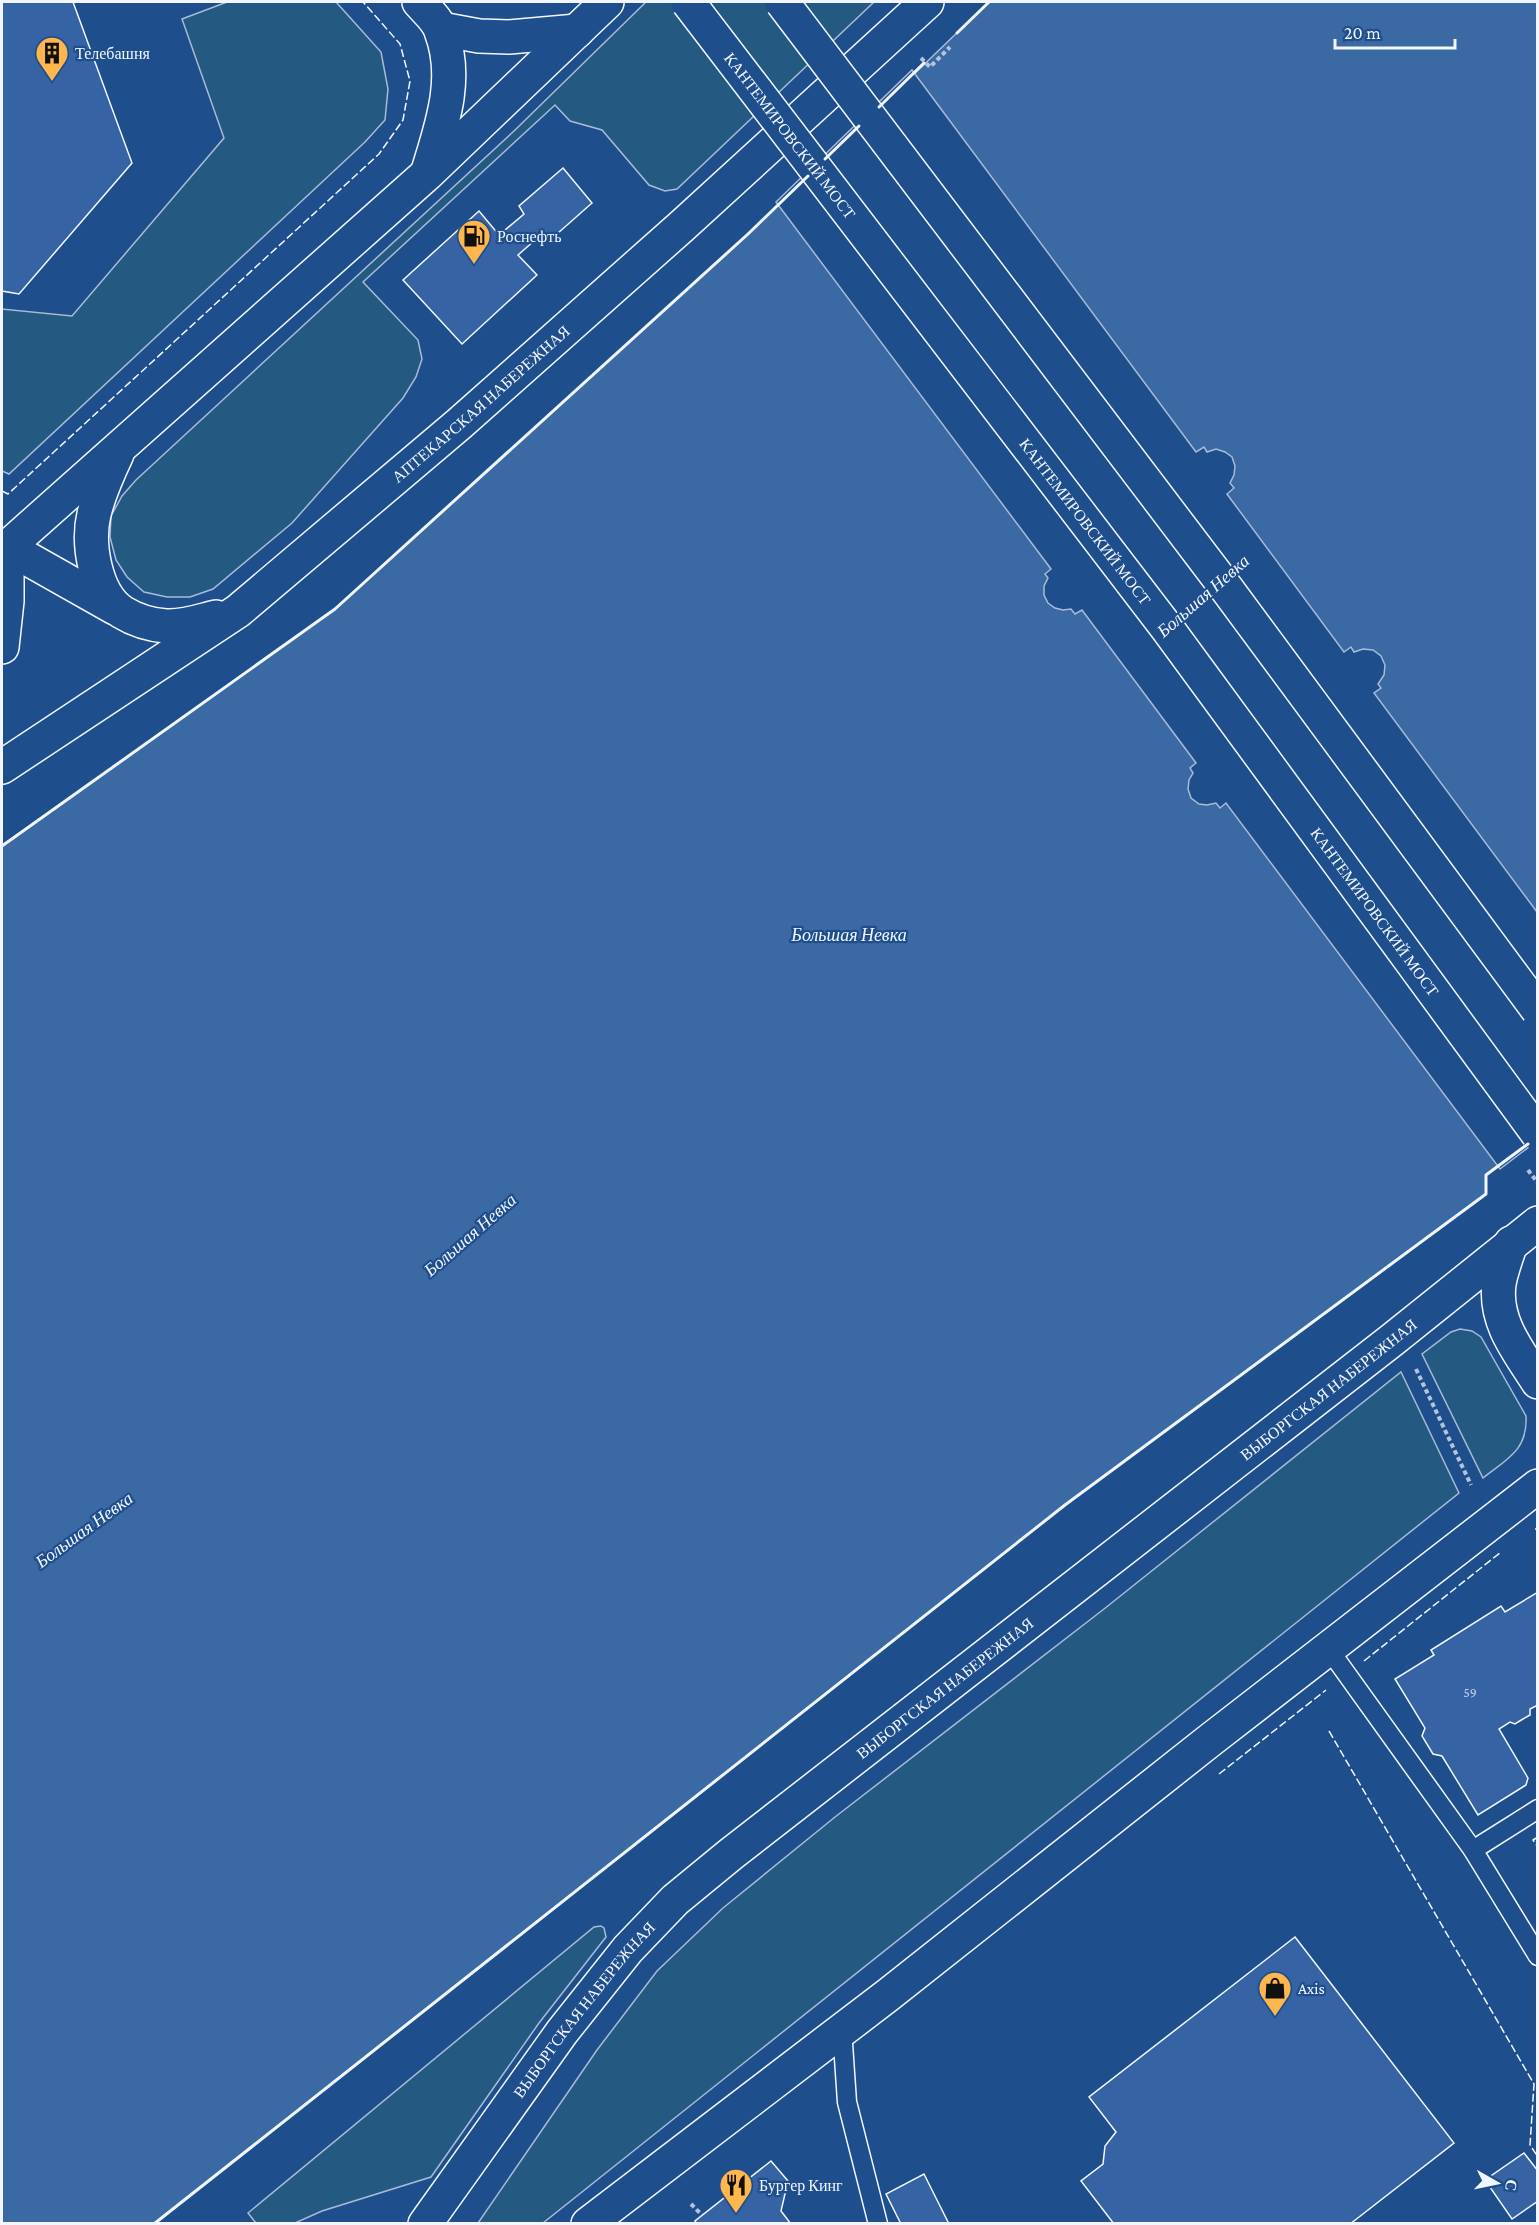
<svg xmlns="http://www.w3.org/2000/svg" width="1539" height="2225" font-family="'Crimson Pro',serif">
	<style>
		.green { fill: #245a82; stroke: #a8bbd7; stroke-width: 1.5 }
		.water { fill: #3b69a3; stroke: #a8bbd7; stroke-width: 1.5 }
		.pier { fill: #1f4e8c; stroke: #a8bbd7; stroke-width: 1.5 }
		.building { fill: #3563a3; stroke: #f2f6ff; stroke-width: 1.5 }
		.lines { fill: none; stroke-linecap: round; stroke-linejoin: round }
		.lane-casing { stroke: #f2f6ff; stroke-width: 21 }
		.secondary-casing { stroke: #f2f6ff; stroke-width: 36 }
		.primary-casing { stroke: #f2f6ff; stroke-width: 36 }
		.path { stroke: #b3c4dc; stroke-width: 4; stroke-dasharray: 4.5 3; stroke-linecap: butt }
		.lane { stroke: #1f4e8c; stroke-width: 18 }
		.secondary { stroke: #1f4e8c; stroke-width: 33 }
		.primary { stroke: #1f4e8c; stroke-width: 33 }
		.primary-bridge-casing { stroke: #f2f6ff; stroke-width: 36; stroke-linecap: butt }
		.path-bridge { stroke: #b3c4dc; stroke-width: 4; stroke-dasharray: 4.5 3; stroke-linecap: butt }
		.primary-bridge { stroke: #1f4e8c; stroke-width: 33 }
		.fence { stroke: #f2f6ff; stroke-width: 1.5; stroke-dasharray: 8 3; stroke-linecap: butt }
		.wall { stroke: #f2f6ff; stroke-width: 3 }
		.labels { text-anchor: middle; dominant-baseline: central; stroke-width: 4.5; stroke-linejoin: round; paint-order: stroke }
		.number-label { font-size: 14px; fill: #c3d1e8 }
		.poi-label { font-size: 16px; fill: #f2f6ff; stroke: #1f4e8c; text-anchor: start }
		.street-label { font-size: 16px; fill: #f2f6ff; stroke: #1f4e8c }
		.water-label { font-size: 18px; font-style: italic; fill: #f2f6ff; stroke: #1f4e8c }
	</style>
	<rect width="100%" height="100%" fill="#1f4e8c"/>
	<!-- green -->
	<g class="green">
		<polygon points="227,2 336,2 381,52 388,89 385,120 365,142 9,474 2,471 2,309 72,316 224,138 182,19"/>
		<polygon points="646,2 874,2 677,189 665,191 649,185 602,130 570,121 555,105 363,282 418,340 422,359 416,377 403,398 292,523 213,589 190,597 167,597 144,592 127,577 116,560 110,537 111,516 122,496 136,480 514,131"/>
		<path d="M 1460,1329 L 1472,1331 L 1481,1337 L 1526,1416 C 1528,1450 1507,1459 1483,1478 L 1422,1354 L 1451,1332 Z"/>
		<polygon points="1401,1372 1459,1493 543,2223 478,2223 597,2050 657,1971 723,1908 835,1817 1104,1609"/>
		<polygon points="601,1926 604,1928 606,1937 539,2023 431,2177 322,2211 295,2223 256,2223 248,2213 594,1927"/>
	</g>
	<!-- water -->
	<polygon class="water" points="989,2 1537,2 1537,1136 1486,1175 1486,1194 1065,1505 154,2223 2,2223 2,846 335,609 748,234"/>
	<!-- pier -->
	<polygon class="pier" points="912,70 1196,452 1204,447 1207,452 1216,449 1225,452 1232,457 1235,466 1234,475 1230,483 1234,488 1227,494 1344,652 1351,647 1354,652 1363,649 1373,650 1381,656 1385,665 1384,675 1378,684 1381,688 1374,693 1537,912 1538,1140 1500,1169 1226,803 1220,808 1216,803 1207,805 1199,804 1191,798 1188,789 1189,780 1193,773 1190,768 1196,763 1082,610 1075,614 1071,609 1063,610 1055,608 1048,603 1044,595 1044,586 1048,578 1045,574 1051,569 776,202"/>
	<!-- building -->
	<g class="building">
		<polygon points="2,2 73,2 132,163 19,294 2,291"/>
		<polygon points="563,168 592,203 549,241 542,234 518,255 537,275 462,344 403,280 479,211 499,235 524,214 519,206"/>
		<polygon points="1538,1592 1538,1705 1530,1709 1530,1715 1523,1719 1515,1724 1510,1722 1499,1729 1528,1778 1526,1785 1478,1815 1442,1756 1433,1754 1422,1736 1425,1728 1395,1679 1434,1655 1431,1650 1501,1606 1505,1612"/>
		<polygon points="1295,1937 1454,2143 1350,2224 1114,2224 1081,2181 1103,2164 1105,2146 1116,2132 1089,2097"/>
		<polygon points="1524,2153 1538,2171 1538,2201 1512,2219 1485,2180"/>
		<polygon points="771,2161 788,2181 781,2211 791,2224 697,2224 695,2221"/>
		<polygon points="924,2174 949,2224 901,2224 886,2194"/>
	</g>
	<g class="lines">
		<defs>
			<g id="lane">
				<polyline points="1328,1648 1473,1850 1538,1956"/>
				<polyline points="1473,1850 1538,1809"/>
				<polyline points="842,2029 847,2102 878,2224"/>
			</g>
			<g id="secondary">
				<path d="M 419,2 C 426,10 438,20 441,31 C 459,78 442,125 428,171"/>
				<polyline points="441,29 479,36 509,37 577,31"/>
				<path d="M 117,454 C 108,473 99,493 94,514 C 87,544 95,594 122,612 C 135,620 152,625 166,626 C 183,627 200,621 216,617"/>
				<polyline points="7,547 115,608"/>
				<polyline points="2,552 427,174 607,2"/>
				<polyline points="2,647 7,601 7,547"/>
				<path id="s1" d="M 2,767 L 238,611 L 459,424 L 682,226 L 927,2"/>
			</g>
			<g id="primary">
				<path d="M 1511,1243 C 1507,1256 1501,1271 1499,1284 C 1494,1322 1519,1352 1538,1382"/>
				<path id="s2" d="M 425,2224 L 562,2032 L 628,1949 L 675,1900 L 731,1854 L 1392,1340 L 1538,1223"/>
				<polyline points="588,2224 888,1995 1209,1741 1538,1486"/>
			</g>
		</defs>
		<!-- lane casing -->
		<use href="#lane" class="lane-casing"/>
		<!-- secondary casing -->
		<use href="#secondary" class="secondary-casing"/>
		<!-- primary casing -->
		<use href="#primary" class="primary-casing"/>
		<!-- path -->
		<g class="path">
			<polyline points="921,58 930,67 950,47"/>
			<polyline points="1416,1369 1471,1485"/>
			<polyline points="691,2204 702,2215"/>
		</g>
		<!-- lane -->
		<use href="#lane" class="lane"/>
		<!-- secondary -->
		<use href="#secondary" class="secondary"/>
		<!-- primary -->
		<use href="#primary" class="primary"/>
		<defs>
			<g id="primary-bridge">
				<path id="s3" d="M 688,2 L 1167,628 L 1538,1134"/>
				<polyline points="782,2 1221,581 1538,1010"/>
			</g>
		</defs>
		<!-- primary-bridge casing -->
		<use href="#primary-bridge" class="primary-bridge-casing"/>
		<!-- path-bridge -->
		<polyline class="path-bridge" points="1528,1170 1538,1183"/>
		<!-- primary-bridge -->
		<use href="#primary-bridge" class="primary-bridge"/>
		<!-- fence -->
		<g class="fence">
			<polyline points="2,491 8,494 379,154 403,120 410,81 400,44 363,2"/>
			<polyline points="1535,1529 1538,1529"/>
			<polyline points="1364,1661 1501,1552"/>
			<polyline points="1329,1731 1534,2084 1530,2145 1538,2157"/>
			<polyline points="1219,1774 1326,1690"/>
			<polyline points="1538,1837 1533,1840 1538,1847"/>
		</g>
		<!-- wall -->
		<g class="wall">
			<polyline points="957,33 989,2"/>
			<polyline points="879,107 924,63"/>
			<polyline points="825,159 859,126"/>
			<polyline points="2,846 335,609 748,234 808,176"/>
			<polyline points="154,2224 1065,1505 1486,1194 1486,1175 1528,1144"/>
		</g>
	</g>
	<!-- icons -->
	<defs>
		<symbol id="building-pin" viewBox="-11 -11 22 30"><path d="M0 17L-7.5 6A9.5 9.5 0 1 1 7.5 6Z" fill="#ffb74d" stroke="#1f4e8c"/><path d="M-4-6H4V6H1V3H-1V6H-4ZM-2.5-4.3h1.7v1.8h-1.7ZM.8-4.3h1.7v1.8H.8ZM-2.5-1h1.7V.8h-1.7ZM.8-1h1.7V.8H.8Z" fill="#111"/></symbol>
		<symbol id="fuel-pin" viewBox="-11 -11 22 30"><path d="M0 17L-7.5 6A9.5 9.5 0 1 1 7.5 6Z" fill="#ffb74d" stroke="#1f4e8c"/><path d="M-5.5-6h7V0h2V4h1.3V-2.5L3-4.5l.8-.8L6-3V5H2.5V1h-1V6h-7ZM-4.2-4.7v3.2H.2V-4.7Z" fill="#111"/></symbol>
		<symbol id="shop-pin" viewBox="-11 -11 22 30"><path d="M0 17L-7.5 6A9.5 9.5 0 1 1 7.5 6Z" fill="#ffb74d" stroke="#1f4e8c"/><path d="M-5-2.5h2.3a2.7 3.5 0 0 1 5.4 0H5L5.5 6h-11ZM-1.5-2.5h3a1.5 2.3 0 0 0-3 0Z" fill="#111"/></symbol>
		<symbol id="restaurant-pin" viewBox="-11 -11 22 30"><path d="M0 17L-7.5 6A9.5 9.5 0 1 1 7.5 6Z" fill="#ffb74d" stroke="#1f4e8c"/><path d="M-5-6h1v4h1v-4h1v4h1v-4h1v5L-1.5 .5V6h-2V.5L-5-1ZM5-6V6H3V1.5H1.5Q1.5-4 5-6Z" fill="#111"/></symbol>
	</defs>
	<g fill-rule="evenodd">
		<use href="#building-pin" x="33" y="34" width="38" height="52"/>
		<use href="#fuel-pin" x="455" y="217" width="38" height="52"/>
		<use href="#shop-pin" x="1256" y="1969" width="38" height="52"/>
		<use href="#restaurant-pin" x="717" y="2166" width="38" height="52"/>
	</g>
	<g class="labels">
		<!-- number labels -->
		<g class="number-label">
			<text x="1470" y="1692">59</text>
		</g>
		<!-- poi labels -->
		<g class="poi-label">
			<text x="75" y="53">Телебашня</text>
			<text x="497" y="236">Роснефть</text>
			<text x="1298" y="1988">Axis</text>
			<text x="759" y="2185">Бургер Кинг</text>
		</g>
		<!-- street labels -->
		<g class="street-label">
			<text stroke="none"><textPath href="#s3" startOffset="168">КАНТЕМИРОВСКИЙ МОСТ</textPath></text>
			<text stroke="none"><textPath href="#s1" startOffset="602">АПТЕКАРСКАЯ НАБЕРЕЖНАЯ</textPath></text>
			<text stroke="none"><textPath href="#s3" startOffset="654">КАНТЕМИРОВСКИЙ МОСТ</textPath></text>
			<text stroke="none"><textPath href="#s3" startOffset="1140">КАНТЕМИРОВСКИЙ МОСТ</textPath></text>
			<text stroke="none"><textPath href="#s2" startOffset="1239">ВЫБОРГСКАЯ НАБЕРЕЖНАЯ</textPath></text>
			<text stroke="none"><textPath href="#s2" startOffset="753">ВЫБОРГСКАЯ НАБЕРЕЖНАЯ</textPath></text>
			<text stroke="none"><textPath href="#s2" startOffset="267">ВЫБОРГСКАЯ НАБЕРЕЖНАЯ</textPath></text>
		</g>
		<!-- water labels -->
		<g class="water-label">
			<text transform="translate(1203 596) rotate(-41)">Большая Невка</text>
			<text x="849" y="935">Большая Невка</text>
			<text transform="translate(470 1235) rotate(-41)">Большая Невка</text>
			<text transform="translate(84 1530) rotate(-36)">Большая Невка</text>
		</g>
	</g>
	<!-- border -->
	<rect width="1539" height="2225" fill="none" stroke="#f2f6ff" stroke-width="6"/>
	<!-- north arrow -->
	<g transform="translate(1497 2183) rotate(99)" stroke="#1f4e8c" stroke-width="4.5" paint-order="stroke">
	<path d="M0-4.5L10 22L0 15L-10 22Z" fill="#f2f6ff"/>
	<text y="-9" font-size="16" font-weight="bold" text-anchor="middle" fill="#f2f6ff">С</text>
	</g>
	<!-- scale -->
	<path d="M1335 39v9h120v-9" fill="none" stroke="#f2f6ff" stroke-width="3"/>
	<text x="1344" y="39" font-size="18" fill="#f2f6ff" stroke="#1f4e8c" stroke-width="4.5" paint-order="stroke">20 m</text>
</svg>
